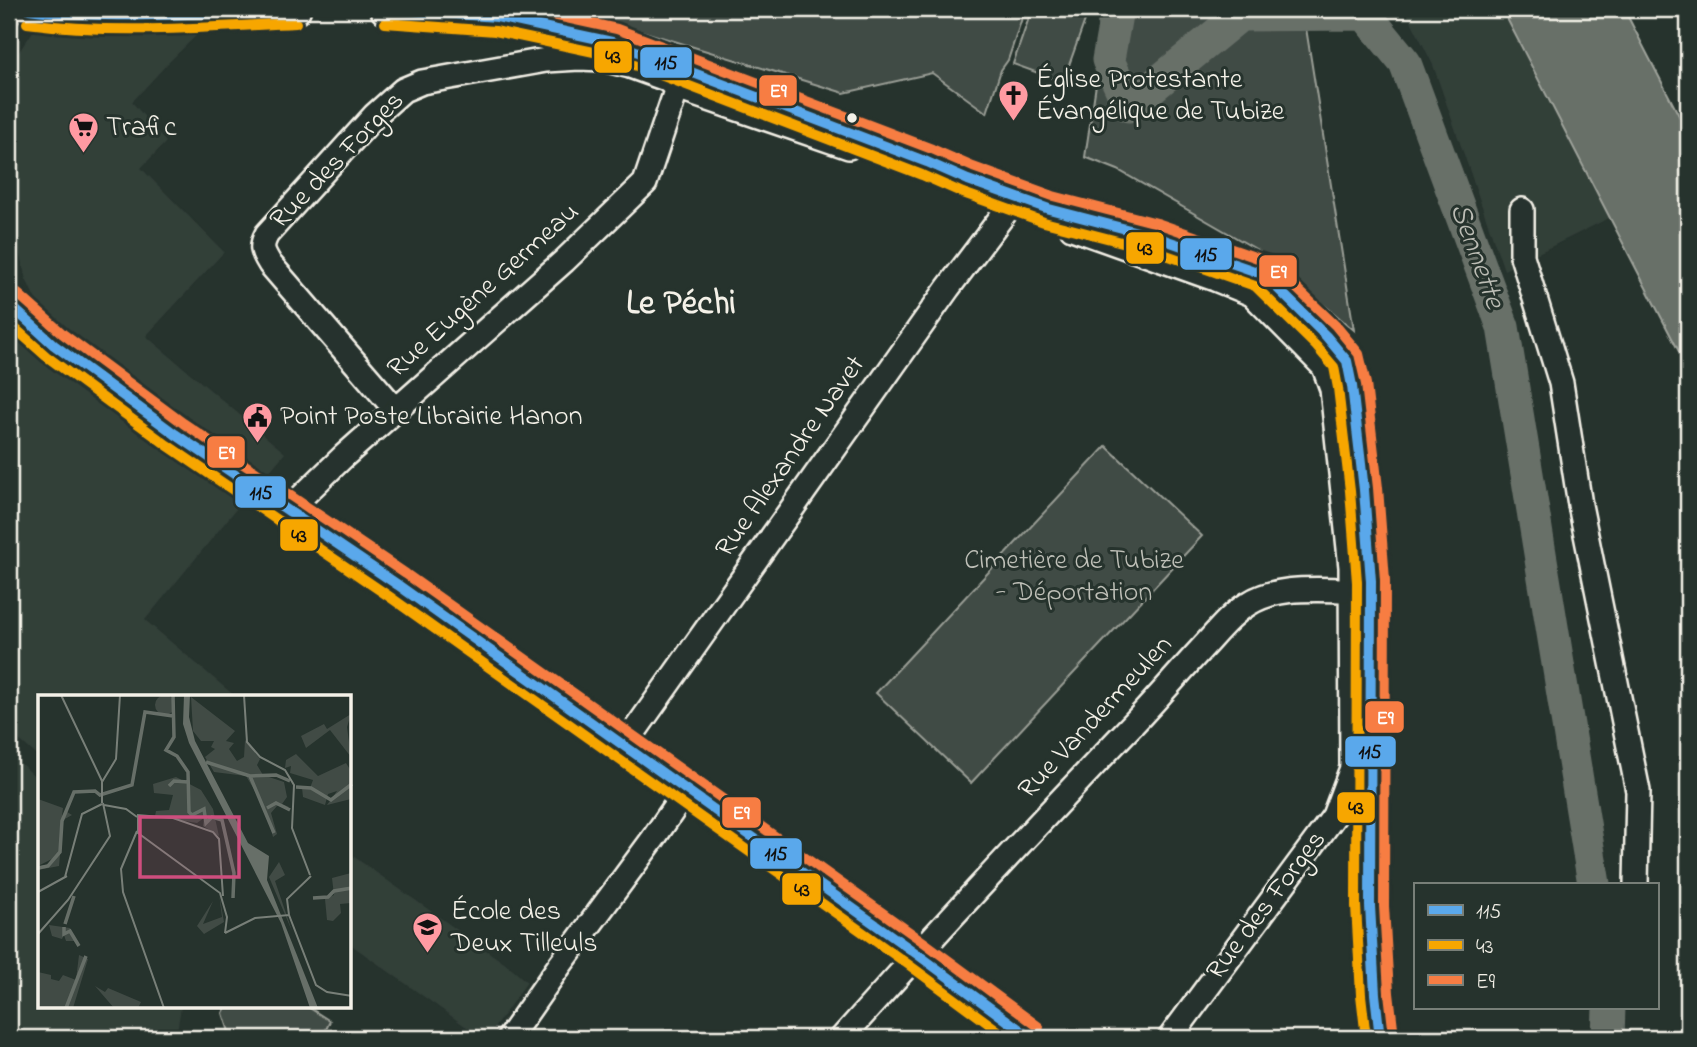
<svg xmlns="http://www.w3.org/2000/svg" width="1697" height="1047" font-family="'Indie Flower',sans-serif">
	<style>
		.built { fill: #333f39 }
		.green { fill: #414b45; stroke: #9a9e96; stroke-width: 2 }
		.water { fill: #676f68; stroke: #9fa39b; stroke-width: 2 }
		.lines { fill: none; stroke-linecap: round; stroke-linejoin: round }
		.river { stroke: #676f68; stroke-width: 33 }
		.minor-casing { stroke: #f4f1e8; stroke-width: 28 }
		.major-casing { stroke: #f4f1e8; stroke-width: 35 }
		.minor { stroke: #26332d; stroke-width: 23 }
		.major { stroke: #26332d; stroke-width: 30 }
		.bus-1-casing { stroke: #26332d; stroke-width: 16 }
		.bus-2-casing { stroke: #26332d; stroke-width: 16 }
		.bus-3-casing { stroke: #26332d; stroke-width: 16 }
		.bus-1 { stroke: #5aa8eb; stroke-width: 10 }
		.bus-2 { stroke: #f7a600; stroke-width: 10 }
		.bus-3 { stroke: #f77d43; stroke-width: 10 }
		.bus-dot { fill: #f4f1e8; stroke: #26332d; stroke-width: 2.5 }
		.labels { text-anchor: middle; dominant-baseline: central; stroke-width: 6; stroke-linejoin: round; paint-order: stroke }
		.poi-label { font-size: 28px; fill: #f4f1e8; stroke: #26332d; text-anchor: start }
		.street-label { font-size: 28px; fill: #f4f1e8; stroke: #26332d }
		.park-label { font-size: 28px; fill: #bebfb7; stroke: #26332d }
		.water-label { font-size: 30px; font-style: italic; fill: #bcbdb5; stroke: #26332d }
		.district-label { font-size: 35px; font-weight: bold; fill: #f4f1e8; stroke: #26332d }
		.inset-river { fill: none; stroke: #676f68; stroke-width: 3.5 }
		.inset-road { fill: none; stroke: #787f78; stroke-width: 2 }
		.view { fill: #ce4e7e; fill-opacity: 0.15; stroke: #ce4e7e; stroke-width: 3.5 }
		.inset-edge { fill: none; stroke: #f4f1e8; stroke-width: 3.5 }
		.line-badge { stroke: #26332d; stroke-width: 2.5 }
		.badge-label { font-size: 19px; text-anchor: middle; font-weight: bold; fill: #fff }
		.pale-badge-label { font-size: 19px; text-anchor: middle; font-weight: bold; fill: #111 }
	</style>
	<rect width="100%" height="100%" fill="#26332d"/>
	<filter id="ink" filterUnits="userSpaceOnUse"><feTurbulence type="fractalNoise" baseFrequency=".0143" numOctaves="2"/><feDisplacementMap in="SourceGraphic" scale="14" xChannelSelector="R" yChannelSelector="G"/><feConvolveMatrix kernelMatrix="1 2 1 2 8 2 1 2 1" color-interpolation-filters="sRGB"/></filter>
	<g filter="url(#ink)">
		<!-- built -->
		<g class="built">
			<polygon points="1405,9 1502,9 1611,217 1504,270 1433,65"/>
			<polygon points="207,25 168,63 132,102 166,142 141,168 224,252 146,336 285,453 264,478 118,376 42,313 26,279 9,212 9,66 34,30"/>
			<polygon points="9,330 67,370 242,502 145,620 236,697 40,697 40,758 9,731"/>
			<polygon points="9,753 40,781 40,1007 181,1007 176,1038 9,1038"/>
			<polygon points="350,854 507,965 527,982 487,1038 482,1038 350,944"/>
		</g>
		<!-- green -->
		<g class="green">
			<polygon points="570,9 1025,9 1008,60 1001,70 987,113 932,73 844,93"/>
			<polygon points="1032,9 1089,9 1063,82 1013,64"/>
			<polygon points="1099,9 1303,9 1354,330 1261,252 1118,170 1085,157 1097,78"/>
			<polygon points="1106,446 1202,536 971,783 876,693"/>
			<polygon points="226,1007 308,1007 330,1021 322,1038 231,1038 223,1013"/>
		</g>
		<!-- water -->
		<polygon class="water" points="1502,9 1624,9 1688,133 1688,369"/>
		<g class="lines">
			<!-- river -->
			<g class="river">
				<polyline points="1117,9 1108,60 1129,106 1240,15 1365,14 1405,63 1503,327 1594,884"/>
				<polyline points="1608,1038 1609,1007"/>
			</g>
			<defs>
				<g id="minor">
					<polyline points="1522,210 1522,256 1561,383 1580,505 1638,791 1636,884"/>
					<polyline points="1072,228 1215,279 1252,294 1324,367 1332,389 1351,567 1352,768 1334,816 1170,1038"/>
					<path d="M 396,410 L 270,264 C 262,251 260,247 267,234 L 375,115 L 403,90 L 422,82 L 546,60 L 579,58 L 602,59 L 630,66 L 666,79 L 677,88 L 849,147"/>
					<polyline points="288,510 344,456 564,261 645,183 677,88"/>
					<polyline points="624,746 948,288 1010,206"/>
					<polyline points="509,1038 560,965 653,839 686,791"/>
					<path d="M 842,1038 C 936,932 1033,829 1131,726 C 1155,701 1178,674 1202,648 C 1216,633 1230,615 1248,604 C 1277,585 1318,590 1352,590"/>
				</g>
				<g id="major">
					<polyline points="29,9 66,14 186,14 295,9"/>
					<polyline points="386,9 497,17 612,42 927,162 968,180 1049,209 1153,236 1243,266 1263,274 1326,336 1347,361 1352,386 1364,490 1371,581 1370,906 1375,994 1380,1038"/>
					<polyline points="9,304 54,345 175,434 398,585 917,954 1031,1038"/>
				</g>
			</defs>
			<!-- minor casing -->
			<use href="#minor" class="minor-casing"/>
			<!-- major casing -->
			<use href="#major" class="major-casing"/>
			<!-- minor -->
			<use href="#minor" class="minor"/>
			<!-- major -->
			<use href="#major" class="major"/>
			<defs>
				<g id="bus-1">
					<path d="M 29,9 C 115,21 208,13 295,9"/>
					<polyline points="386,9 497,17 612,42 927,162 968,180 1049,209 1153,236 1263,274 1326,336 1347,361 1352,386 1364,490 1371,581 1370,906 1375,994 1380,1038"/>
					<polyline points="9,304 54,345 175,434 398,585 917,954 1031,1038"/>
				</g>
				<g id="bus-2">
					<path d="M 27,23 C 115,35 207,27 296,23"/>
					<polyline points="385,23 495,31 608,55 922,175 963,193 1044,222 1149,249 1255,286 1316,346 1334,367 1338,388 1350,491 1357,582 1356,906 1361,995 1366,1038"/>
					<polyline points="9,323 46,356 167,445 390,597 909,965 1008,1038"/>
				</g>
				<g id="bus-3">
					<polyline points="525,9 617,29 932,149 973,167 1053,196 1157,223 1269,262 1336,326 1359,354 1366,384 1378,488 1385,580 1384,906 1389,993 1394,1036"/>
					<polyline points="18,294 63,334 183,423 406,574 925,943 1039,1027"/>
				</g>
			</defs>
			<!-- bus-1 casing -->
			<use href="#bus-1" class="bus-1-casing"/>
			<!-- bus-2 casing -->
			<use href="#bus-2" class="bus-2-casing"/>
			<!-- bus-3 casing -->
			<use href="#bus-3" class="bus-3-casing"/>
			<!-- bus-1 -->
			<use href="#bus-1" class="bus-1"/>
			<!-- bus-2 -->
			<use href="#bus-2" class="bus-2"/>
			<!-- bus-3 -->
			<use href="#bus-3" class="bus-3"/>
		</g>
	</g>
	<!-- icons -->
	<defs>
		<symbol id="church-pin" viewBox="-11 -11 22 30"><path d="M0 17L-7.5 6A9.5 9.5 0 1 1 7.5 6Z" fill="#ff9aa2" stroke="#26332d"/><path d="M-1.2-6h2.4v3.5h3.3v2.4h-3.3V6h-2.4V-.1h-3.3v-2.4h3.3Z" fill="#111"/></symbol>
		<symbol id="supermarket-pin" viewBox="-11 -11 22 30"><path d="M0 17L-7.5 6A9.5 9.5 0 1 1 7.5 6Z" fill="#ff9aa2" stroke="#26332d"/><path d="M-6-5.5h2.5l.6 2H6L4.5 2H-2.5L-4.4-4H-6ZM-1.5 3.2a1.3 1.3 0 1 0 .1 0ZM3 3.2a1.3 1.3 0 1 0 .1 0Z" fill="#111"/></symbol>
		<symbol id="civic-pin" viewBox="-11 -11 22 30"><path d="M0 17L-7.5 6A9.5 9.5 0 1 1 7.5 6Z" fill="#ff9aa2" stroke="#26332d"/><path d="M-.6-6.5H3V-4.5H.6V-3L4-1V1h2V6H-6V1h2V-1L-.6-3ZM-1.2 2.5V6h2.4V2.5Z" fill="#111"/></symbol>
		<symbol id="school-pin" viewBox="-11 -11 22 30"><path d="M0 17L-7.5 6A9.5 9.5 0 1 1 7.5 6Z" fill="#ff9aa2" stroke="#26332d"/><path d="M0-5L7-2L0 1L-7-2ZM-4 1L0 2.5L4 1V4Q0 6-4 4Z" fill="#111"/></symbol>
	</defs>
	<g fill-rule="evenodd">
		<use href="#church-pin" x="996" y="78" width="35" height="47"/>
		<use href="#supermarket-pin" x="66" y="110" width="35" height="47"/>
		<use href="#civic-pin" x="240" y="400" width="35" height="47"/>
		<use href="#school-pin" x="410" y="910" width="35" height="47"/>
	</g>
	<!-- markers -->
	<circle class="bus-dot" cx="852" cy="118" r="6"/>
	<g class="labels">
		<!-- poi labels -->
		<g class="poi-label">
			<text x="1036" y="80">Église Protestante<tspan x="1036" dy="32">Évangélique de Tubize</tspan></text>
			<text x="106" y="128">Trafic</text>
			<text x="280" y="417">Point Poste Librairie Hanon</text>
			<text x="451" y="912">École des<tspan x="451" dy="32">Deux Tilleuls</tspan></text>
		</g>
		<!-- street labels -->
		<g class="street-label">
			<text transform="translate(338 161) rotate(-46)">Rue des Forges</text>
			<text transform="translate(484 291) rotate(-42)">Rue Eugène Germeau</text>
			<text transform="translate(791 457) rotate(-55)">Rue Alexandre Navet</text>
			<text transform="translate(1096 718) rotate(-47)">Rue Vandermeulen</text>
			<text transform="translate(1267 906) rotate(-53)">Rue des Forges</text>
		</g>
		<!-- park labels -->
		<g class="park-label">
			<text x="1074" y="561">Cimetière de Tubize<tspan x="1074" dy="32">- Déportation</tspan></text>
		</g>
		<!-- water labels -->
		<g class="water-label">
			<text transform="translate(1476 256) rotate(70)">Sennette</text>
		</g>
		<!-- district labels -->
		<g class="district-label">
			<text x="681" y="304">Le Péchi</text>
		</g>
	</g>
	<!-- overview -->
	<g transform="translate(38 695)">
		<rect width="313" height="313" fill="#26332d"/>
		<path d="M117 10a10 10 0 1 1 20 0a10 10 0 1 1-20 0ZM 153,2 L 197,36 L 188,46 L 196,48 L 191,54 L 199,66 L 206,62 L 207,45 L 222,64 L 219,70 L 225,80 L 246,87 L 249,102 L 244,109 L 251,112 L 239,111 L 233,118 L 239,139 L 235,142 L 227,113 L 208,81 L 176,77 L 167,62 L 177,54 L 173,52 L 176,46 L 163,46 L 155,36 ZM 313,19 L 309,32 L 313,62 L 292,35 L 268,53 L 263,41 L 286,29 L 289,34 ZM 258,59 L 280,81 L 308,68 L 313,76 L 313,104 L 289,110 L 299,96 L 290,99 L 287,110 L 265,102 L 264,93 L 272,93 L 275,85 L 252,78 L 253,71 L 247,73 L 248,65 ZM 138,82 L 163,95 L 175,114 L 181,141 L 165,131 L 166,123 L 159,128 L 117,121 L 118,116 L 131,115 L 135,100 L 116,98 L 115,89 ZM 0,104 L 25,113 L 24,121 L 29,117 L 34,120 L 25,125 L 21,171 L 0,175 L 0,172 L 10,169 L 16,163 L 0,171 ZM 241,167 L 247,180 L 237,186 L 254,236 L 231,182 ZM 313,178 L 313,208 L 302,209 L 303,218 L 295,226 L 289,225 L 287,204 L 296,200 L 294,183 ZM 181,198 L 186,227 L 166,239 L 159,231 L 175,206 L 165,229 L 184,222 ZM 11,230 L 32,233 L 37,246 L 28,246 L 26,240 L 24,244 L 14,241 ZM 41,260 L 50,264 L 35,313 L 0,313 L 0,277 L 13,280 L 13,284 L 21,286 L 25,280 L 38,285 ZM 57,291 L 67,297 L 70,293 L 103,307 L 100,313 L 76,313 Z" fill="#414b45"/>
		<path d="M 146,0 L 152,0 L 151,22 L 157,46 L 210,148 L 231,161 L 229,185 L 280,313 L 272,313 L 243,228 L 151,48 L 145,29 Z" fill="#676f68"/>
		<path class="inset-river" d="M 135,0 L 136,42 L 128,55 L 139,61 L 150,77 L 151,117 L 154,120 L 166,114 L 168,128 L 174,122 L 184,125 L 196,178 L 195,203M 168,67 L 212,81 L 238,80 L 252,86M 212,81 L 236,138M 131,91 L 136,86 L 150,87M 258,92 L 273,93 L 293,105 L 314,89M 229,113 L 238,108 L 252,115M 0,173 L 10,171 L 22,157 L 24,126 L 36,97 L 57,96 L 62,100 L 94,90 L 107,17 L 135,21M 275,203 L 290,202 L 296,196 L 314,193M 27,229 L 36,201M 26,232 L 26,239 L 32,236 L 41,251M 28,313 L 48,261"/>
		<path class="inset-road" d="M 23,0 L 64,86M 206,0 L 209,47 L 222,62 L 247,75 L 256,90 L 254,133 L 272,180M 64,108 L 64,87 L 78,64 L 82,0M 66,110 L 88,114 L 99,122M 99,120 L 135,123 L 175,137 L 181,144 L 185,201M 100,120 L 100,138 L 182,198 L 189,222 L 187,238M 99,136 L 83,174 L 85,197 L 126,313M 27,182 L 44,119 L 64,109M 0,197 L 29,181M 251,220 L 249,204 L 273,181M 187,238 L 217,223 L 251,220 L 278,290 L 289,297 L 314,301M 0,239 L 30,205 L 72,141 L 65,108"/>
		<path class="view" d="M 102,122 L 201,122 L 201,182 L 102,182 Z"/>
		<rect width="313" height="313" class="inset-edge"/>
	</g>
	<g class="line-badge">
		<rect x="593" y="40" width="40" height="34" rx="7" fill="#f7a600"/>
		<rect x="639" y="46" width="54" height="33" rx="7" fill="#5aa8eb"/>
		<rect x="758" y="74" width="40" height="33" rx="7" fill="#f77d43"/>
		<rect x="1125" y="231" width="40" height="34" rx="7" fill="#f7a600"/>
		<rect x="1179" y="237" width="54" height="34" rx="7" fill="#5aa8eb"/>
		<rect x="1258" y="254" width="40" height="34" rx="7" fill="#f77d43"/>
		<rect x="206" y="435" width="40" height="34" rx="7" fill="#f77d43"/>
		<rect x="234" y="475" width="53" height="34" rx="7" fill="#5aa8eb"/>
		<rect x="279" y="518" width="40" height="34" rx="7" fill="#f7a600"/>
		<rect x="1364" y="700" width="41" height="34" rx="7" fill="#f77d43"/>
		<rect x="1344" y="735" width="53" height="33" rx="7" fill="#5aa8eb"/>
		<rect x="1336" y="791" width="40" height="33" rx="7" fill="#f7a600"/>
		<rect x="721" y="796" width="41" height="33" rx="7" fill="#f77d43"/>
		<rect x="749" y="837" width="54" height="33" rx="7" fill="#5aa8eb"/>
		<rect x="781" y="872" width="41" height="34" rx="7" fill="#f7a600"/>
	</g>
	<g class="badge-label">
		<text x="778" y="97">E9</text>
		<text x="1278" y="278">E9</text>
		<text x="226" y="459">E9</text>
		<text x="1385" y="724">E9</text>
		<text x="741" y="819">E9</text>
	</g>
	<g class="pale-badge-label">
		<text x="613" y="63">43</text>
		<text x="666" y="69">115</text>
		<text x="1145" y="255">43</text>
		<text x="1206" y="261">115</text>
		<text x="261" y="499">115</text>
		<text x="299" y="542">43</text>
		<text x="1370" y="758">115</text>
		<text x="1356" y="814">43</text>
		<text x="776" y="860">115</text>
		<text x="802" y="896">43</text>
	</g>
	<!-- margin -->
	<rect width="1697" height="1047" fill="none" stroke="#26332d" stroke-width="35"/>
	<rect x="18" y="18" width="1662" height="1012" fill="none" stroke="#f4f1e8" stroke-width="2.5" filter="url(#ink)"/>
	<!-- legend -->
	<rect x="1414" y="883" width="245" height="126" fill="#26332d" stroke="#787f78" stroke-width="2"/>
	<rect x="1428" y="905" width="35" height="10" fill="#5aa8eb" stroke="#787f78" stroke-width="2"/>
	<text x="1476" y="918" font-size="21" fill="#f4f1e8">115</text>
	<rect x="1428" y="940" width="35" height="10" fill="#f7a600" stroke="#787f78" stroke-width="2"/>
	<text x="1476" y="953" font-size="21" fill="#f4f1e8">43</text>
	<rect x="1428" y="975" width="35" height="10" fill="#f77d43" stroke="#787f78" stroke-width="2"/>
	<text x="1476" y="988" font-size="21" fill="#f4f1e8">E9</text>
</svg>
